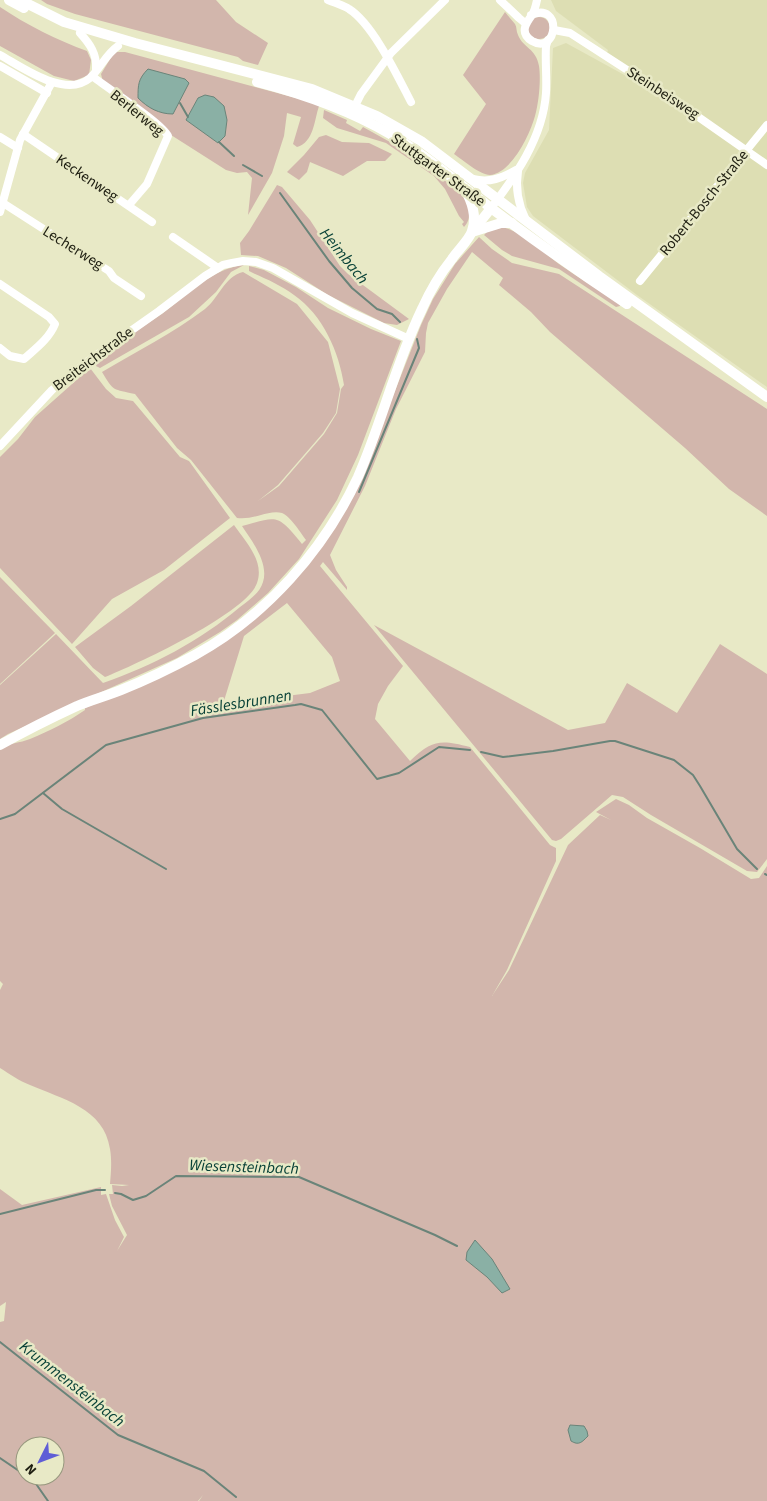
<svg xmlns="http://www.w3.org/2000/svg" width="767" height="1501" font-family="'Source Sans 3',sans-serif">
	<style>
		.built { fill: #dddeb3 }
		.green { fill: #d2b6ac; fill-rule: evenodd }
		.water { fill: #8ab0a5; stroke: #6a8479 }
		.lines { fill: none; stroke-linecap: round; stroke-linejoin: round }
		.stream { stroke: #6a8479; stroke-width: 2 }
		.minor { stroke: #fff; stroke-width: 8 }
		.major { stroke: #fff; stroke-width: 10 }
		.labels { text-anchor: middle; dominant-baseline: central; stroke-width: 5; stroke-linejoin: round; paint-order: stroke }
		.street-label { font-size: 15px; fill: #1e1e11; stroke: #e8e9c6 }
		.water-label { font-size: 16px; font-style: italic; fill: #084137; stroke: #e8e9c6 }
	</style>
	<rect width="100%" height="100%" fill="#e8e9c6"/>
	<!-- built -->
	<polygon class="built" points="551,0 767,0 767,387 637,295 533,216 527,207 523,183 525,173 549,130 553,48 566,43 639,83 644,78 607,53 608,50 556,11"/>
	<!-- green -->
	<g class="green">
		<polygon points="41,0 216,0 236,22 268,43 258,65 243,61 238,57 75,14 47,4"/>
		<path d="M 0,7 C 25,24 59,41 87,51 L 91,60 L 89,75 L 74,81 L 54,76 L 0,46 Z"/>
		<path d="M 505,12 C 508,16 512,20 515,24 C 517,27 516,31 518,35 C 523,48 536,48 539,66 C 541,79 539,102 535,116 C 530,134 512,173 490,175 C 480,175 463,160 454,154 L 486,104 L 463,75 Z"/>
		<circle cx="539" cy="28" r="11"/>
		<path d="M 117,52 L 125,52 L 311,102 L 319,106 C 314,121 314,142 297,147 L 293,144 L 301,117 L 287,113 L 284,136 L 272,173 L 248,215 L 252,178 L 247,172 L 237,173 L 226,170 L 171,135 L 103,82 L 101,74 L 112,56 ZM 198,98 L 227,120 L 225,136 L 218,143 L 187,120 Z"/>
		<path d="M 324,110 L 347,120 L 346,123 L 360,131 L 363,127 C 377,135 393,143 407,152 C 419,160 430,169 441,178 C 448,183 457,188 462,195 C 469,204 473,218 464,227 L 462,224 L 464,222 L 459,216 L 445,189 L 434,176 L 386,143 L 337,128 L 323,118 Z"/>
		<polygon points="326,135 342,142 369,143 392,154 385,161 367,161 343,176 310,162 307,172 299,180 287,172 304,155 319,137"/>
		<polygon points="277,185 282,187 310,220 340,266 348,274 409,319 397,325 384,323 328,295 286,268 258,256 241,255 240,243 249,231"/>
		<path d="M 501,227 C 521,230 543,252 559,264 C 579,278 599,290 619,302 L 620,306 L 616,307 L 559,269 L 512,256 L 502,250 L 484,235 L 487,232 Z"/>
		<path d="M 479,237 L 492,249 L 512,263 L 559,274 L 767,409 L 767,516 L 729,489 L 685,448 L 550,332 L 531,312 L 499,285 L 503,278 L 472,252 L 447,289 L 428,323 L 426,333 L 425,352 L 396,409 L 365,486 L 330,555 L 336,570 L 347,587 L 347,590 L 323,562 L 320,566 L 403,666 L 388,686 L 378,704 L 375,719 L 410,761 C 433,739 441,740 470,747 L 550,845 L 556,848 L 556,861 L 507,970 L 492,996 L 509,970 L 568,845 L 600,815 L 611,820 L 596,812 L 616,799 L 629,805 L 647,818 L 700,848 L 751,879 L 759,878 L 767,866 L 767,1501 L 199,1501 L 203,1495 L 198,1501 L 0,1501 L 0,1322 L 4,1321 L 6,1302 L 0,1306 L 0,1189 L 22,1205 L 101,1187 L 101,1195 L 106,1194 L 115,1220 L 124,1237 L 117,1251 L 127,1235 L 112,1206 L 109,1194 L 113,1194 L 112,1185 L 122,1186 L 129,1185 L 110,1184 C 111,1172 112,1161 110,1149 C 104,1108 62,1099 30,1085 C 19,1081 10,1074 0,1068 L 0,990 L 3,984 L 0,981 L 0,748 C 9,743 20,743 30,739 C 49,731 68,722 85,710 L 85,708 L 167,674 L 291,584 L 372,449 L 421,325 L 433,299 L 455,264 ZM 287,603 L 332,657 L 340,681 L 310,693 L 223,704 L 244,636 ZM 25,1446 L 55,1446 L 55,1476 L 25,1476 Z"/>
		<path d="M 244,265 L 231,272 L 216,292 L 189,317 L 100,368 L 96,366 L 94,362 L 96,358 C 118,343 141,328 163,313 C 187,295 213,268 244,265 Z"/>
		<path d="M 249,266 L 264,270 L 296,287 L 328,308 L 371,329 L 401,341 L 358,455 L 337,500 L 299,559 L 268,593 L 237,620 L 220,632 L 177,658 L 8,734 L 0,739 L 0,685 L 56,634 L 103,683 C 152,666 200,641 240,607 C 249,600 260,593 263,582 C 269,563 252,541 242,526 C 279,516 277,514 302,544 L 306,540 C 301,533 290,516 282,513 C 276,511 267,513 261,515 C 253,517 246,519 237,518 L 191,460 L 177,448 L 135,394 C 113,389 114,392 102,372 C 136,352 173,333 205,309 C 219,298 224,277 243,272 L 297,304 L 328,342 L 340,389 L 336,413 L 323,433 L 278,485 L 258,501 L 279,486 L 324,434 L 337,413 L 341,389 L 344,385 C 339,352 323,315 294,295 C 282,286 267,279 253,273 L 249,271 Z"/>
		<polygon points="90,368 106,389 116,398 133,401 180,457 189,461 230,518 164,570 112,599 72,644 0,568 0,457 18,439 35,417"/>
		<path d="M 234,525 C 245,541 265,561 257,583 C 247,613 135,665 105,677 L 93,668 L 75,647 L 131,606 Z"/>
		<polygon points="0,577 55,633 0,684"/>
		<polygon points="374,625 568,730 605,723 627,683 677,713 720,644 767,674 767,859 757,872 747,871 651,815 623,797 612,795 561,839 556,841 552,840"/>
	</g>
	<!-- water -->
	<g class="water">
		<path d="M 148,69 L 185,79 L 189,83 L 173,114 C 159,114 148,108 138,98 C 138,85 138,79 148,69 Z"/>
		<polygon points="205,95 214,97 224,106 227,120 225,136 218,143 186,120 198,98"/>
		<polygon points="475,1240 492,1259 510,1289 502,1293 487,1277 466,1260 467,1252"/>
		<path d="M 570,1425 L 584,1426 L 587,1431 L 588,1436 C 582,1442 579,1446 571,1441 L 568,1430 Z"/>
	</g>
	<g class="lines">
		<!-- stream -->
		<g class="stream">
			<polyline points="180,103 188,117"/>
			<polyline points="219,142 234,156"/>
			<polyline points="243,165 262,176"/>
			<polyline points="280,193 329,261 352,288 377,309 392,314 400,322"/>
			<polyline points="359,492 419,348 417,339"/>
			<polyline points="481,752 503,757 553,751 610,741 615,741 674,760 693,775 700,786 737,849 757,869"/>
			<polyline points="43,793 62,809 166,869"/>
			<polyline points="0,819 15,814 106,745 203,718 295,705 301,704 322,710 377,779 399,773 439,747 470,750"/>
			<polyline points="765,874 767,875"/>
			<polyline points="115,1193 121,1194 133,1200 146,1196 176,1176 299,1177 435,1235 457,1246"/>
			<polyline points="0,1214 96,1190 105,1190"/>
			<polyline points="0,1342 118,1435 204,1471 236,1497"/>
			<polyline points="0,1458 25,1475"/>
			<polyline points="27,1476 34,1481 48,1501"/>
		</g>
		<!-- minor -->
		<g class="minor">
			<path d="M 328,0 C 335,3 343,5 349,9 C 373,24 398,77 411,102"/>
			<polyline points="500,0 519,18 525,23"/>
			<path d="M 531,15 C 563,1 558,56 532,41 C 519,33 526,23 532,15 C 535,10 536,5 537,0"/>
			<polyline points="554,30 570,33 621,66 687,109 767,165"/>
			<path d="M 80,33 C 90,44 97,54 96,69"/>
			<path d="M 0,55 C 22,67 65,99 90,78 C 101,68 105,55 118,46"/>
			<polyline points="0,66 47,93"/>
			<path d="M 92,76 C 107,88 162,123 168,136 L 147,184 L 129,205"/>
			<polyline points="355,106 361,94 391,53 445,0"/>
			<polyline points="23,134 152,222"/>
			<polyline points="0,137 18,148"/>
			<path d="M 518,171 C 515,189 518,204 526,220"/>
			<path d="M 473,179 C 490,183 502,178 516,170"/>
			<polyline points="3,203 109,271 114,278 141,296"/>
			<polyline points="0,212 20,140 52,82"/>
			<path d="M 488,212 C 515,177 543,138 546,93 C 547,77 545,62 546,46 L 548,40"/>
			<polyline points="173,237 218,268"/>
			<polyline points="640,281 767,125"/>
			<path d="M 0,284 L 49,317 L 55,324 C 49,339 35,349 24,359 L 10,356 L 0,348"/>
			<polyline points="0,446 52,390 88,361 159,311 205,276 223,265 232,263 243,261 256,262 273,268 352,313 409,339"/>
		</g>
		<!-- major -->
		<g class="major">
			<polyline points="9,0 24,8"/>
			<polyline points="20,0 64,22 135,43 312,89 377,116 421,141 599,276 767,397"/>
			<path d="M 257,82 C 303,94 349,110 390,134 C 426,155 458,183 491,208 C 535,241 580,273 627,304"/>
			<polyline points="476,227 488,212"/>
			<polyline points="472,232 501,223 512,223"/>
			<path d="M 0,745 C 25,731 51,718 77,706 C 91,700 106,696 121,690 C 146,680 171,668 195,655 C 266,616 324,550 358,477 C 382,422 396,363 422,309 C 430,291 440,274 452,259 C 457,251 470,239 472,231 C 477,217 472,201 465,190"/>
		</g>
	</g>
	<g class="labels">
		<!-- street labels -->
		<g class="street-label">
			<text transform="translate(663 93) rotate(33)">Steinbeisweg</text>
			<text transform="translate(137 113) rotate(39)">Berlerweg</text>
			<text transform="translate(438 170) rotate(36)">Stuttgarter Straße</text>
			<text transform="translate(87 178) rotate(34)">Keckenweg</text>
			<text transform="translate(704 203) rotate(-51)">Robert-Bosch-Straße</text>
			<text transform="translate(73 248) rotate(32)">Lecherweg</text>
			<text transform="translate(93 359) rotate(-37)">Breiteichstraße</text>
		</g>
		<!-- water labels -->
		<g class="water-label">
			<text transform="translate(344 256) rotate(51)">Heimbach</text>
			<text transform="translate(241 703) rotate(-9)">Fässlesbrunnen</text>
			<text transform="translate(244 1167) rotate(2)">Wiesensteinbach</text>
			<text transform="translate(72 1384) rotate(38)">Krummensteinbach</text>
		</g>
	</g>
	<!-- north arrow -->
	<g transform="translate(40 1461) rotate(228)"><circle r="24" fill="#e8e9c6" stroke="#97987e"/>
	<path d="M0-4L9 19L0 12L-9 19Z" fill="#5f5dd6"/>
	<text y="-8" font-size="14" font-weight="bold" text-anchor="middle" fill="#1e1e11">N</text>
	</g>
</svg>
